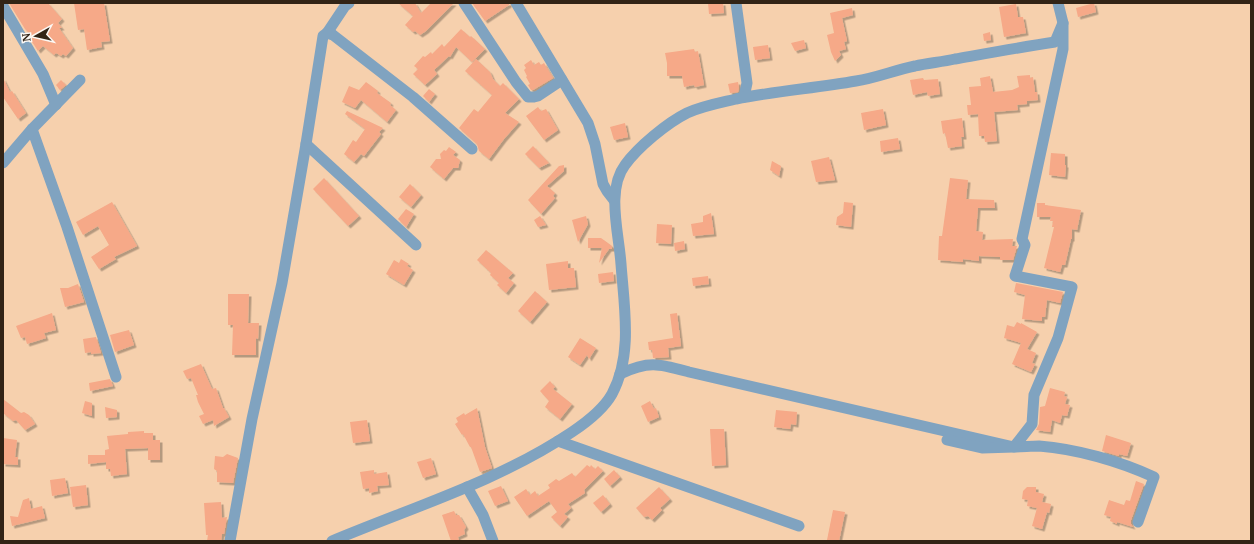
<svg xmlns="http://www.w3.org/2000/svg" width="1254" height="544" font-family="'PT Serif',serif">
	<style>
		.building { fill: #f6a988; filter: url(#shadow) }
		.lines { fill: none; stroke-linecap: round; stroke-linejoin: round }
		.street { stroke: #80a3c0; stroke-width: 11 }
	</style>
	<defs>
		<filter id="shadow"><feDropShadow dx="2.5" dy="2.5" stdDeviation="0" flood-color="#0004"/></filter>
	</defs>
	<rect width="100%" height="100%" fill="#f6d0ad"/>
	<!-- building -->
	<g class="building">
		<polygon points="9,3 48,3 62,19 58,23 62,28 59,28 73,48 66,56 63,54 61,56 56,53 54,55 43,46 38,51 29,37 31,35 25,29"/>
		<polygon points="74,3 104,3 110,41 101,42 102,47 87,50 84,29 78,30"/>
		<polygon points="398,3 415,3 421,13 431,3 454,3 426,31 420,35 415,31 413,32 405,25 413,16"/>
		<polygon points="472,3 509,3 509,5 485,21"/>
		<polygon points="708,3 723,3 724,13 709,14"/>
		<polygon points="1094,3 1096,12 1078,17 1076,8"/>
		<polygon points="1016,4 1018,17 1023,17 1026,33 1004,37 999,7"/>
		<polygon points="852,8 853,15 842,18 847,41 844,42 846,49 839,51 841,55 835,61 831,52 827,35 834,33 830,13"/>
		<polygon points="461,29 470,37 471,36 485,49 472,62 456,47 450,57 449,56 434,70 437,74 425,85 413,74 418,69 414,66 423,56 425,57 431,52 432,54 442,44 444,47"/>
		<polygon points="990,32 991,40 984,41 983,34"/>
		<polygon points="804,40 806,48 795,51 791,43"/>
		<polygon points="768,45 770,58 755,60 753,47"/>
		<polygon points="694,49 695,52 698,51 704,85 695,87 694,85 684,87 682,76 667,76 667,63 665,53"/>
		<polygon points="476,59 490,72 493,79 500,86 503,83 519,99 505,113 519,122 504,139 489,159 479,151 477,144 459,128 474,109 478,112 492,95 465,71"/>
		<polygon points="531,60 534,65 539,62 541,65 544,63 553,78 533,90 531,90 528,85 530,84 526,77 527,76 524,70 526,68 524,65"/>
		<polygon points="1030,75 1030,78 1033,77 1035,92 1037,92 1038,100 1027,101 1027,104 1017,105 1018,110 994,112 997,141 985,142 984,136 979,136 978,114 968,115 967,105 971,105 969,87 981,86 980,78 990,76 993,92 1012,90 1019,87 1017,76"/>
		<polygon points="3,78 10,92 12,91 26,113 18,119 3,97"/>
		<polygon points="923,78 924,80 938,79 940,94 928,96 927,92 913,95 910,80"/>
		<polygon points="61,80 66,85 60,90 56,85"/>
		<polygon points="366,82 378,91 377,93 391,103 390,105 396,110 387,122 361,100 355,108 342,102 349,86 359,90"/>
		<polygon points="738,82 739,87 738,92 730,93 728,84"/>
		<polygon points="429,89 435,94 429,102 423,96"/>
		<polygon points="538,107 541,111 546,109 558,130 544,140 526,116"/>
		<polygon points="883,109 886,125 864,130 861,113"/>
		<polygon points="347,111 383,128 379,132 381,134 364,156 361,154 354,162 344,154 353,140 356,142 365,129 345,114"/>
		<polygon points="962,118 964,137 961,137 962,146 948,148 945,133 943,134 941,121"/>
		<polygon points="625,123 628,137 614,140 610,127"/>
		<polygon points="898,138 900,149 881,152 880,141"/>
		<polygon points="533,146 549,163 539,168 525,154"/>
		<polygon points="449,147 456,152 453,155 460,160 458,168 453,168 444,179 430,167 436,159 441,159 440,154 444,150 446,151"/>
		<polygon points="1051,153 1065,154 1065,165 1066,165 1065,177 1049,175"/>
		<polygon points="829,157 835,180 816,182 811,161"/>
		<polygon points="772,161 781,166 779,176 770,170"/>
		<polygon points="564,165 564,171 547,186 555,193 553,196 555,198 541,214 528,200 559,166"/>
		<polygon points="324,178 359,216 348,226 313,189"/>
		<polygon points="950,178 968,180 966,199 994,200 995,208 978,208 976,231 983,232 982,240 1013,239 1012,246 1017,246 1013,260 1000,260 1000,257 979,256 979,261 963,259 963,262 938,260 939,236 942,236"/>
		<polygon points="410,184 421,195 411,207 399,197"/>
		<polygon points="112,202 137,246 114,257 116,259 99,269 91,257 109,245 98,226 83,235 76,222"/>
		<polygon points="844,202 853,203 851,227 836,225 837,217 843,213"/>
		<polygon points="1037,203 1045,203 1045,205 1081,210 1077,230 1072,229 1072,239 1071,239 1065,265 1062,265 1060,272 1044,268 1054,227 1052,227 1053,221 1050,221 1051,217 1037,217"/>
		<polygon points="406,209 414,214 406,227 398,219"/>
		<polygon points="711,213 714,234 693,236 691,224 703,222 703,216"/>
		<polygon points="540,216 546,225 538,227 534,220"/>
		<polygon points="586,216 588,224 578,242 572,220"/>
		<polygon points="657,224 672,225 671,244 656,243"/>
		<polygon points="588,238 601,238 612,246 612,249 609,249 599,263 602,248 588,248"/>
		<polygon points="684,241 685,249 675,251 674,243"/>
		<polygon points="486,250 513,273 508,278 514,283 506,293 497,285 499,283 490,275 491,273 477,260"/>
		<polygon points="401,259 409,264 407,266 413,270 404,285 386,274 394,260 399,263"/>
		<polygon points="568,261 568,268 574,268 576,287 549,290 546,264"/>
		<polygon points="613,272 614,281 599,283 598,274"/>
		<polygon points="708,276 709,284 693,286 692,278"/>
		<polygon points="1016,283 1063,292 1060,303 1047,300 1045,317 1042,317 1042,321 1022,319 1025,295 1014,292"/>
		<polygon points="78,284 84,302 65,307 60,288 68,288"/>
		<polygon points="535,291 547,302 530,322 518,311"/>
		<polygon points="228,294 249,294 248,323 259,323 258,339 256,338 256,355 232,355 233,325 228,325"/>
		<polygon points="52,313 56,330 44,333 46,338 27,344 25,337 21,338 16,326"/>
		<polygon points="677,313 681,346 668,348 669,357 653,358 652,350 649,350 648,342 673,338 670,314"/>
		<polygon points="1017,322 1021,324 1021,323 1037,332 1027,349 1036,353 1032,363 1035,364 1031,372 1012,364 1021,343 1004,338 1007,325 1014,327"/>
		<polygon points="129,330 134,345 115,352 110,335"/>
		<polygon points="96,337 101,353 91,354 91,352 85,353 83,339"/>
		<polygon points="580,338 596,348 589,359 587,355 580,365 568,357"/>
		<polygon points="201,364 212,389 216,388 223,408 224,408 229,417 214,426 213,420 203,424 199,416 204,414 198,402 196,395 198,395 191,378 187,379 183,371"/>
		<polygon points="110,379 113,386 90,391 89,383"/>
		<polygon points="550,381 555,387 553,389 572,404 560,419 545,407 549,401 540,391"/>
		<polygon points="1050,388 1065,392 1064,396 1067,397 1065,404 1070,405 1067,416 1062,415 1060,423 1052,420 1050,432 1036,430 1039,424 1040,407 1045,406"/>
		<polygon points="3,399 21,413 24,412 29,415 35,424 25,430 16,420 13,421 3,413"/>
		<polygon points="85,401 92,403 92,416 82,413"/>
		<polygon points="650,401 654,409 656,408 659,417 648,422 641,406"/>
		<polygon points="105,407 117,410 117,417 106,418"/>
		<polygon points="477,408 485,447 492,468 480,472 471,447 470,447 463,434 462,435 455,424 458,422 456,418 464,413 465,415 470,412"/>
		<polygon points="776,410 797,412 796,425 791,424 790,429 774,427"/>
		<polygon points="367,420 370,441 353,443 350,422"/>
		<polygon points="710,429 724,429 726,465 712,466"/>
		<polygon points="144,431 144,433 153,433 153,440 160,440 160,460 148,460 148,448 125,449 127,474 111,476 110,469 106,469 106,462 88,464 88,455 105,455 105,450 109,449 107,436 128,434 128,432"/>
		<polygon points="1106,435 1131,443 1127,456 1119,454 1119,456 1102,451"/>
		<polygon points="3,438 17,440 15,457 18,457 18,465 3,464"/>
		<polygon points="227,454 238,458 233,483 217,482 217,471 214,469 215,456 223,457"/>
		<polygon points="431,458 436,474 423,478 417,462"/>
		<polygon points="587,465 590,467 591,465 595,469 598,466 603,471 584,490 585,493 568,504 571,508 564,514 568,517 560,526 551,517 557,512 549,501 527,516 514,497 526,489 530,495 535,491 538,496 550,488 548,485 556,479 559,481 572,473 575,477"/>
		<polygon points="374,470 374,474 387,472 389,485 377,486 378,491 369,493 369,488 363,489 360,472"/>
		<polygon points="614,470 620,477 610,486 604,479"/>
		<polygon points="65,478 68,493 52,496 50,480"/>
		<polygon points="1136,481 1144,484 1131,520 1131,524 1133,527 1117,522 1117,524 1110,521 1111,517 1104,515 1109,500 1124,505 1126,500 1130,501"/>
		<polygon points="86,485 88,505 73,507 70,487"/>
		<polygon points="501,486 508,501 495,506 488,491"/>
		<polygon points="659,487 670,499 660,508 662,510 652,520 648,516 644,517 636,508"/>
		<polygon points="1027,487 1036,487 1036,492 1044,494 1042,502 1051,504 1049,513 1047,512 1042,529 1032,526 1037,508 1027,506 1028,500 1022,499 1023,491"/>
		<polygon points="603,495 610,504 601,512 593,503"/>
		<polygon points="29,498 31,509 42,506 45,518 12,526 10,516 18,517 23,500"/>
		<polygon points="221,502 222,518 227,517 224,534 222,534 221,541 207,541 208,535 206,535 204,503"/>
		<polygon points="833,510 845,512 839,541 827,540"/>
		<polygon points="454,511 456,515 459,515 466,527 464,530 465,534 458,537 459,541 451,541 442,515"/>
	</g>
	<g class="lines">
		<!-- street -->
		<g class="street">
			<polyline points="464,3 516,82 528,97 534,97 538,96 562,80"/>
			<polyline points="516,3 588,123 595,144 603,184 607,191 614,200"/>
			<polyline points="736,3 747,83 744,97"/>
			<polyline points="3,6 43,74 56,105"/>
			<polyline points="327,33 345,6 349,3"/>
			<polyline points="32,129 67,227 116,377"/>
			<polyline points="306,144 416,245"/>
			<polyline points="3,163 32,129 80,80"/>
			<path d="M 620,374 C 649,360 660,364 689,372 L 1014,447 C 1022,447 1031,446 1039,446 C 1077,449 1119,461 1154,477 L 1138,522"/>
			<polyline points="947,440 982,448 1014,447 1032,424 1034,395 1058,338 1072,287 1015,276 1025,245 1022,239 1063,49 1063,23 1058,3"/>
			<polyline points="558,441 799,526"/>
			<polyline points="467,487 483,515 493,541"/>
			<polyline points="230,541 252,419 282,283 306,144 323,36 327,33 333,35 413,97 472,149"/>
			<path d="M 332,541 C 413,507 499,481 572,432 C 587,422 603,410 612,394 C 633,355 624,306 621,264 C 619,234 606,190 625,165 C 638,147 667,123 687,113 C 702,106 719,103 736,99 C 776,91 816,88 856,81 C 876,78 895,70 915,66 C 928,63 942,62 955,59 C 989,53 1022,47 1055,42 L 1063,23"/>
		</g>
	</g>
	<!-- border -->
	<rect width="1254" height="544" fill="none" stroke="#322416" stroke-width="8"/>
	<!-- north arrow -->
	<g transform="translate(36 36) rotate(262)" stroke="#fcf8f4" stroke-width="3" paint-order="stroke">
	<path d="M0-3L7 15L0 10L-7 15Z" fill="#322416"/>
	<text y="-6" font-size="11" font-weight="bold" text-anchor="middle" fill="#322416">N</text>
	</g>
</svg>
